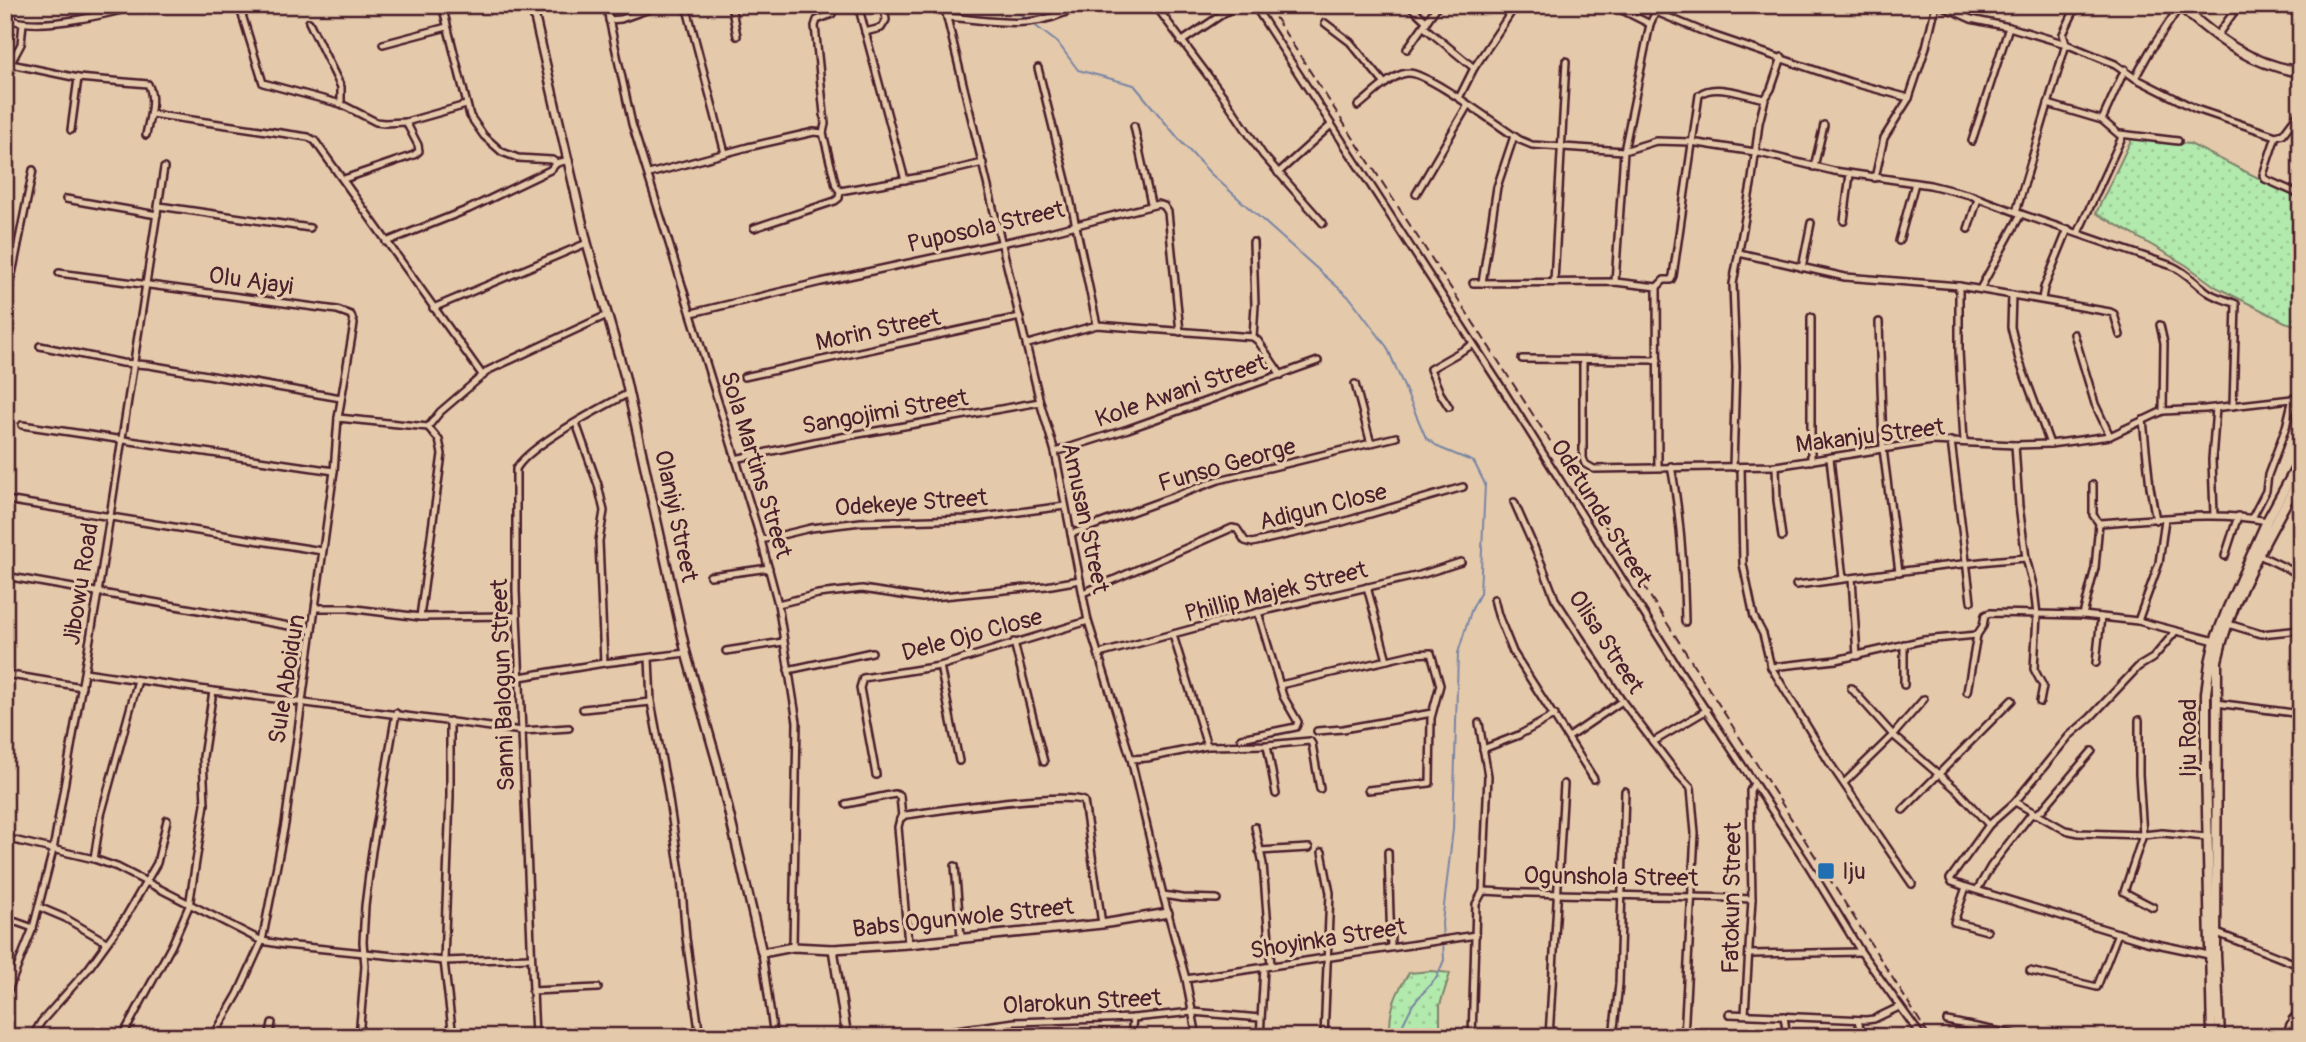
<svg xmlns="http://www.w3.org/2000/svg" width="2306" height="1042" font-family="Pangolin,sans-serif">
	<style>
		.grass { fill: url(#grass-dots); stroke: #7e846c; stroke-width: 2 }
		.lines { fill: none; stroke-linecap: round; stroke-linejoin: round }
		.stream { stroke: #7a86a4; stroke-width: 2 }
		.minor-casing { stroke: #4a1f2b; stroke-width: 10 }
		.tertiary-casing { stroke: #4a1f2b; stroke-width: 12 }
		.secondary-casing { stroke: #4a1f2b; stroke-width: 13 }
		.minor { stroke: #e4c9ab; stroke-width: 5 }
		.tertiary { stroke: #e4c9ab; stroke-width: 7 }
		.secondary { stroke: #e4c9ab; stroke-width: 8 }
		.rail { stroke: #4a1f2b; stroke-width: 2; stroke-dasharray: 10 5; stroke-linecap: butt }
		.poi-dot { fill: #1f6fb2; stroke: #e4c9ab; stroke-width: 2.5 }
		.labels { text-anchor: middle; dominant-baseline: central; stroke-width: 6; stroke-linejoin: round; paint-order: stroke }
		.street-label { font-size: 24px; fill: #4a1f2b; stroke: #e4c9ab }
		.poi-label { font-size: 24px; fill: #4a1f2b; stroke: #e4c9ab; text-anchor: start }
	</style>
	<defs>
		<pattern id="grass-dots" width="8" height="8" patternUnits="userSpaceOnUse" patternTransform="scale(1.75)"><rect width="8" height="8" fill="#b2e9ac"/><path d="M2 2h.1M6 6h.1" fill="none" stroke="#9bc794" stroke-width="1.8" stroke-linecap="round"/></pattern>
	</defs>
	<rect width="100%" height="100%" fill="#e4c9ab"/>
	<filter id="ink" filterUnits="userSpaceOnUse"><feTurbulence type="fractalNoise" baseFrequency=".0143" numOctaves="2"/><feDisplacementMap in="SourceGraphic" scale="14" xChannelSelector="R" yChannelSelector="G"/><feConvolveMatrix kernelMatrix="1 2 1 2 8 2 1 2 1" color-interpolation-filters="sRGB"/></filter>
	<g filter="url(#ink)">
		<!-- grass -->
		<g class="grass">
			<polygon points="2132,138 2190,144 2301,199 2301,327 2285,322 2216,287 2186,265 2096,213"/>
			<path d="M 1432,971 L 1450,973 L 1440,1005 L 1440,1037 L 1391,1037 C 1387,1013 1396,992 1409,973 Z"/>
		</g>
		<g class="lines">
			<!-- stream -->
			<g class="stream">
				<polyline points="1007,5 1029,20"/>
				<polyline points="1033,24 1058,43 1078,70 1134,85 1183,144 1211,174 1351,299 1387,347 1426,438 1440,448 1474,462 1485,484 1480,593 1471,611 1458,653 1453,829 1442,923 1444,960 1437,977 1413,1004 1403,1024 1412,1037"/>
			</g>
			<defs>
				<g id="minor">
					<polyline points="239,5 263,83 341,104 376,122 384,123 406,122 466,105"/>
					<polyline points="442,5 470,116 484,136 502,152 518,158 552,160 557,163"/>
					<polyline points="606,5 632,124 761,540 778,604 797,722 793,947"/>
					<polyline points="686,5 725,153"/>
					<polyline points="731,5 737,36"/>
					<polyline points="858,5 905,180"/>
					<polyline points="944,5 1040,402 1055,452 1088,621 1131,759 1163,895 1186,979 1197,1037"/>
					<polyline points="1155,5 1224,97 1263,155 1323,223"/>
					<polyline points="1254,5 1500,385 1682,674 1808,865 1861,952 1922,1037"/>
					<polyline points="1409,5 1427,22"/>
					<polyline points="1612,5 1650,24"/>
					<polyline points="1940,5 1971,19 2009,27 2066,44 2115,64 2135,78 2196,109 2276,136 2283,134 2301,110"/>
					<polyline points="2284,5 2292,11 2301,11"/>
					<path d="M 5,8 L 15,21 C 48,29 107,14 141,5"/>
					<polyline points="1656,12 1709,34 1850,82 1909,98"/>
					<polyline points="832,14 817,20 815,26 825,124 823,133 836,186 840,191"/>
					<path d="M 947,17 C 1000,21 1031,32 1081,5"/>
					<polyline points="609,20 621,19 661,5"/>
					<polyline points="309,22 341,87 341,104"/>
					<polyline points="1325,23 1350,42 1385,84"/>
					<polyline points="1424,27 1474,68"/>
					<polyline points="865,32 881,28 886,20 884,5"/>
					<polyline points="2216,37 2239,5"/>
					<polyline points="1181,42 1236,5"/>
					<polyline points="383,44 447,27"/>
					<polyline points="1407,49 1438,5"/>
					<path d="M 11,64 L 78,78 L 148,84 C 156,99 149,119 146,135"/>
					<polyline points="1038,68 1067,184 1097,325"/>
					<polyline points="5,74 21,44 23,23"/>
					<polyline points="2135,78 2150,51 2180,6"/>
					<polyline points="1459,98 1474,68 1516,5"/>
					<polyline points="2048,104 2102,120 2122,137 2078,233"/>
					<path d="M 1358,106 C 1370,97 1393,73 1408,73 C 1428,72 1499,127 1520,140 L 1532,145 L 1624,151 L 1656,141 L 1691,142 L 1755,152 L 1834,171 L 1930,185 L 1970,195 L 2021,214 L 1980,289"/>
					<polyline points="151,114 308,137 315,141 483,376"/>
					<polyline points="2102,120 2125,69"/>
					<polyline points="1134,126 1151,204"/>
					<polyline points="71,130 78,78"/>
					<polyline points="2120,134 2178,141"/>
					<polyline points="2276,136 2263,175 2265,179 2301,195"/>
					<polyline points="1972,141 2009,27"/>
					<polyline points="1814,167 1824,125"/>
					<polyline points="1278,173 1331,125"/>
					<polyline points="649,174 748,147 814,132 823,133"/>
					<polyline points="1875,178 1884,138 1909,98 1926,47 1936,5"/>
					<polyline points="344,179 414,155 419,151 418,145 406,122"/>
					<polyline points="1416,194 1468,105"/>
					<polyline points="66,199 157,215"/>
					<polyline points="159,206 310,228"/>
					<polyline points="2016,212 2066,44 2063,34 2077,5"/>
					<path d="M 2021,214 L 2172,266 C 2186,272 2193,281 2205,290 C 2214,298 2226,299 2236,304 L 2233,406"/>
					<polyline points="1844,221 1850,174"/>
					<polyline points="754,228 835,201 839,198 840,191 932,175 983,163"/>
					<polyline points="1968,229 1978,199"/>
					<polyline points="1899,241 1915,183"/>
					<polyline points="386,242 469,209 550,170 557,163 569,160"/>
					<polyline points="1253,242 1255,305 1253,337 1258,341 1281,375"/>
					<polyline points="1739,253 1845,277 1959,286 2012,295 2011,327 2019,360 2050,444"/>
					<polyline points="1802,268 1811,223"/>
					<polyline points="59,273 337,310 351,315 354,324 338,418 334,471 285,824 262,941 238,994 213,1037"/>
					<polyline points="1554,282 1566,61"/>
					<polyline points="1615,282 1624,151 1650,24 1659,5"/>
					<polyline points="1473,283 1615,282 1657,287 1658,467"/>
					<polyline points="1482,283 1497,187 1514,136"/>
					<polyline points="1959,286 1959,351 1964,442"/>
					<path d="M 1657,287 L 1664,280 L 1671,280 L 1673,276 L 1699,95 C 1714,82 1747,96 1765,99"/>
					<polyline points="2012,295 2110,312 2114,314 2120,335"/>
					<polyline points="2042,299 2044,288 2068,229"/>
					<polyline points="433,308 587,243"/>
					<polyline points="5,309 33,170"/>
					<polyline points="692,313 821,282 1034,236 1158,204 1164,206 1168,212 1180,332"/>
					<polyline points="1811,317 1811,461"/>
					<polyline points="1879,322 1883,449 1899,572"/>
					<polyline points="2160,325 2164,343 2163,411"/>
					<polyline points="2074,334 2095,404 2110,436"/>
					<polyline points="1028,344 1097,325 1253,337"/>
					<polyline points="40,346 122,363 149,365 341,398"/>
					<polyline points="2298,350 2301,351"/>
					<polyline points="1522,359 1658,360"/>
					<polyline points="1583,360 1583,458 1585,464 1594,469 1776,466 1932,441 2015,445 2050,444 2110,436 2163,411 2205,409 2301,398"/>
					<polyline points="744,377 1020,317"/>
					<polyline points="1355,384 1371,444"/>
					<polyline points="1449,407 1440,393 1430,369 1472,345"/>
					<polyline points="338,418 428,427 439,440 442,454 420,617"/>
					<polyline points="2143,420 2150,487 2156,520"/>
					<polyline points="576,423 598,485 604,511 599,541 604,663"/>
					<polyline points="22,425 334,471"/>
					<polyline points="428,427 440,412 489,370 607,315"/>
					<polyline points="1951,441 1971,601"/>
					<polyline points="2015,445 2019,506 2026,558 2034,589 2037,615 2034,669 2043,686 2040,702"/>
					<polyline points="1055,452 1128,429 1318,361"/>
					<polyline points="1830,458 1843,579"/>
					<polyline points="735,459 819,441 1040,402"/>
					<path d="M 1671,466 C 1681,518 1684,569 1685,622"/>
					<polyline points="1776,466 1777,500 1782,537"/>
					<polyline points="1733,467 1736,368 1733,284 1752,179 1759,123 1765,99 1771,89 1782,57"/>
					<polyline points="1741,467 1743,564 1754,617 1763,634 1771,667 1829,762 1912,884"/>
					<polyline points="6,500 322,551"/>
					<polyline points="1514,502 1542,565 1555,599 1622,701 1675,771 1691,788 1695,833 1684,1037"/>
					<polyline points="2214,515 2212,460 2216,408"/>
					<polyline points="2252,518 2266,491 2268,475 2286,427 2293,398"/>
					<path d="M 2099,523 C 2156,520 2212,510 2267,521"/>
					<polyline points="1071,534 1219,480 1396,437"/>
					<polyline points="761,540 811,528 861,522 967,519 1065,506"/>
					<polyline points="2259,555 2301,575"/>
					<polyline points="2225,556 2238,516"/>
					<polyline points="5,576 312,630"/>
					<polyline points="710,576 769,568"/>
					<polyline points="1852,578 1857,656"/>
					<path d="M 1796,585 C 1873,576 1949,563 2026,558"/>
					<polyline points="1367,587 1387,660"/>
					<polyline points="1083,593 1232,528 1237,529 1245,541 1252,543 1339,523 1463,487"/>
					<polyline points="1494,599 1498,615 1513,652 1594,779"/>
					<polyline points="778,604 818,594 862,589 922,598 1046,586 1080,580"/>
					<polyline points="316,608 348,608 420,617 517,616"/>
					<polyline points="2083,615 2095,568 2099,523 2093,515 2093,485"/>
					<polyline points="2138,621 2159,563 2165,519"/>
					<polyline points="2228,624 2261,634 2301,630"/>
					<polyline points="2176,631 2153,658 2138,667 2090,718 2069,736 2015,802 1989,825 1950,879 1952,882 1966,887 2147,942 2209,955"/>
					<polyline points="1173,635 1207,746"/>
					<polyline points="1014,642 1044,762"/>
					<polyline points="726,651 783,642"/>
					<polyline points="1099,654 1221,621 1420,575 1461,562"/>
					<polyline points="649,658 651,702 667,787 681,878 686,938 700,1037"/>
					<polyline points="2096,663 2101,617"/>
					<polyline points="940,666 959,761"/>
					<polyline points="1771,667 1836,660 1924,640 1977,635 1983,626 1985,615 1990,613 2083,615 2138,621 2215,641"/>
					<polyline points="788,670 872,652"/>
					<polyline points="85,672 213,691 522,731 569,728"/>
					<polyline points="5,674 82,687"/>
					<polyline points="520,677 604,663 686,653"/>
					<polyline points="1280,685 1413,654 1431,653 1440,685 1431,718 1430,783 1368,790"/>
					<polyline points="1904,685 1904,644"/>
					<polyline points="1851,688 1893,735 1957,790 1989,825"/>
					<polyline points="1967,692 1977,635"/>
					<polyline points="2216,703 2301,714"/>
					<polyline points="583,709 651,702"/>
					<polyline points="2139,720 2139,774 2143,835 2124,892 2153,907"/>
					<polyline points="450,721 450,796 444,961 453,1037"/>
					<polyline points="1479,723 1488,776 1483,891"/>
					<polyline points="1317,731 1343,729 1432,713"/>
					<polyline points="1569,737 1622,701"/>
					<polyline points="1241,738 1296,727 1298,722 1283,696 1258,612"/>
					<polyline points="1653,742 1707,710"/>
					<polyline points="1267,745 1276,794"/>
					<polyline points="1483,749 1519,735 1555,715"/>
					<polyline points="1131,759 1147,758 1207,746 1267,745 1310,741 1312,744 1320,789"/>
					<polyline points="876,775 860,688 863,678 940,666 1088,621"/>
					<polyline points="1844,783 1893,735 1924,699"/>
					<polyline points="2015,802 2065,830 2079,833 2143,835 2162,833 2207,837"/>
					<polyline points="846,804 895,794 900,796 902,817"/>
					<polyline points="1903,810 2012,700"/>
					<polyline points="2034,815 2042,810 2092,751"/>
					<polyline points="1255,827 1263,864 1271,966"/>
					<polyline points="5,838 94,859 117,867 262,941 285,945 444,961 531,958"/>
					<polyline points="1259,851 1309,848"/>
					<polyline points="1322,852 1330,893 1324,1037"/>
					<polyline points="1388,852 1391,947"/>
					<polyline points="94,859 101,815 138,680"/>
					<polyline points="955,866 961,937"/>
					<polyline points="1966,887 1954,922 1987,931"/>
					<polyline points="1977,890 1991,866 2032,813"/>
					<polyline points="1163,895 1182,898 1217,899"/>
					<polyline points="39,907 65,918 106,942"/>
					<polyline points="5,918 33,928"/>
					<polyline points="2217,933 2301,966"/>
					<path d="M 908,944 L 898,827 L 900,819 L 905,815 C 936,811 1063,791 1084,801 L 1102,924"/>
					<polyline points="762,953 774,1037"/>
					<polyline points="1750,954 1861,952"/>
					<polyline points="2030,971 2097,987 2118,933"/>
					<polyline points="1186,979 1476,935"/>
					<polyline points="532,991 598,988"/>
					<polyline points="5,998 33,928 53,850 98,593 164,168"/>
					<polyline points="1729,1014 1866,1020 1874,1019 1899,1007"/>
					<polyline points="1745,1014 1752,899 1750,791 1754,783"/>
					<polyline points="1784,1016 1787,1037"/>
					<polyline points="1858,1020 1862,1037"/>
					<polyline points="1947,1021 2025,1037"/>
					<polyline points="32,1037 41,1022 88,969 125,918 157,863 167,820"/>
					<polyline points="122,1037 172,945 189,906 205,804 203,757 213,691"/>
					<polyline points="269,1037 272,1023"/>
					<polyline points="359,1037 365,966 363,942 365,906 372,851 396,713"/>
					<path d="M 535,1037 L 516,591 L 516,469 C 529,445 602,407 629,393"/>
					<polyline points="906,1037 1015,1022 1133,1018 1193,1012 1260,1018"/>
					<polyline points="1131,1037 1133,1018"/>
					<polyline points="1260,1037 1264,968"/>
					<path d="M 1472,1037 L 1476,904 L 1483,891 C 1573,896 1663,895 1752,899"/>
					<polyline points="1549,1037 1564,784"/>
					<polyline points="1613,1037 1619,984 1625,791"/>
				</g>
				<g id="tertiary">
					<polyline points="532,5 587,243 625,377 686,653 717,762 762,953 793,947 833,949 908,944 1102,924 1168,913"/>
					<polyline points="833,949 847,1037"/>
					<polyline points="2286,1037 2293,1020 2301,1011"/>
				</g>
				<g id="secondary">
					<path d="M 2179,5 C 2217,39 2249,64 2301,72"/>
					<polyline points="2212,1037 2206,765 2206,693 2210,663 2215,641 2227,610 2267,521 2301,459"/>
					<path d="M 2220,1037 L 2216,955 L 2217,661 C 2231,595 2270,534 2301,475"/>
				</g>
			</defs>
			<!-- minor casing -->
			<use href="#minor" class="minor-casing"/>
			<!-- tertiary casing -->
			<use href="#tertiary" class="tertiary-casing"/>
			<!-- secondary casing -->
			<use href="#secondary" class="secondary-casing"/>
			<!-- minor -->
			<use href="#minor" class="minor"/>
			<!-- tertiary -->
			<use href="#tertiary" class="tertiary"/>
			<!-- secondary -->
			<use href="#secondary" class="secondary"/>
			<!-- rail -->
			<polyline class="rail" points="1267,5 1608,530 1930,1037"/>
		</g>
	</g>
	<!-- markers -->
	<rect class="poi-dot" x="1817" y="862" width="18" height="18" rx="3.5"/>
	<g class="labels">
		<!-- street labels -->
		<g class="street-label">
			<text transform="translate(986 227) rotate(-13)">Puposola Street</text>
			<text transform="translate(251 281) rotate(8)">Olu Ajayi</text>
			<text transform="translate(878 330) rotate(-12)">Morin Street</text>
			<text transform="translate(1181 391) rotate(-19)">Kole Awani Street</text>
			<text transform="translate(885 412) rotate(-10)">Sangojimi Street</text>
			<text transform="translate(1870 436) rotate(-7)">Makanju Street</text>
			<text transform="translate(756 465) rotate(73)">Sola Martins Street</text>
			<text transform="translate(1227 465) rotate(-16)">Funso George</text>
			<text transform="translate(911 503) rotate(-4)">Odekeye Street</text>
			<text transform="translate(1323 507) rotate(-14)">Adigun Close</text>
			<text transform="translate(1601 513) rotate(58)">Odetunde Street</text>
			<text transform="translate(676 516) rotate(78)">Olaniyi Street</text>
			<text transform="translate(1085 518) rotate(78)">Amusan Street</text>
			<text transform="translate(81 584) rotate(-81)">Jibowu Road</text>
			<text transform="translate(1276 592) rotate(-14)">Phillip Majek Street</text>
			<text transform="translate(972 635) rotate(-15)">Dele Ojo Close</text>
			<text transform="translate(1606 642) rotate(57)">Olisa Street</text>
			<text transform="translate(287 679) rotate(-81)">Sule Aboidun</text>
			<text transform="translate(503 685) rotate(-92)">Sanni Balogun Street</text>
			<text transform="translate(2188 738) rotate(-90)">Iju Road</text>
			<text transform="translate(1611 877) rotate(1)">Ogunshola Street</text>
			<text transform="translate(1732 898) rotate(-89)">Fatokun Street</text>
			<text transform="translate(963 918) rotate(-6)">Babs Ogunwole Street</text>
			<text transform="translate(1328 939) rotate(-9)">Shoyinka Street</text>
			<text transform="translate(1082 1002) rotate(-3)">Olarokun Street</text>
		</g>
		<!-- poi labels -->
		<g class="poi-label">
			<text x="1842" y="871">Iju</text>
		</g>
	</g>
	<!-- margin -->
	<rect width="2306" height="1042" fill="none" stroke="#e4c9ab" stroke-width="28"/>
	<rect x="14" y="14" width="2278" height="1014" fill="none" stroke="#4a1f2b" stroke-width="2.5" filter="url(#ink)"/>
</svg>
